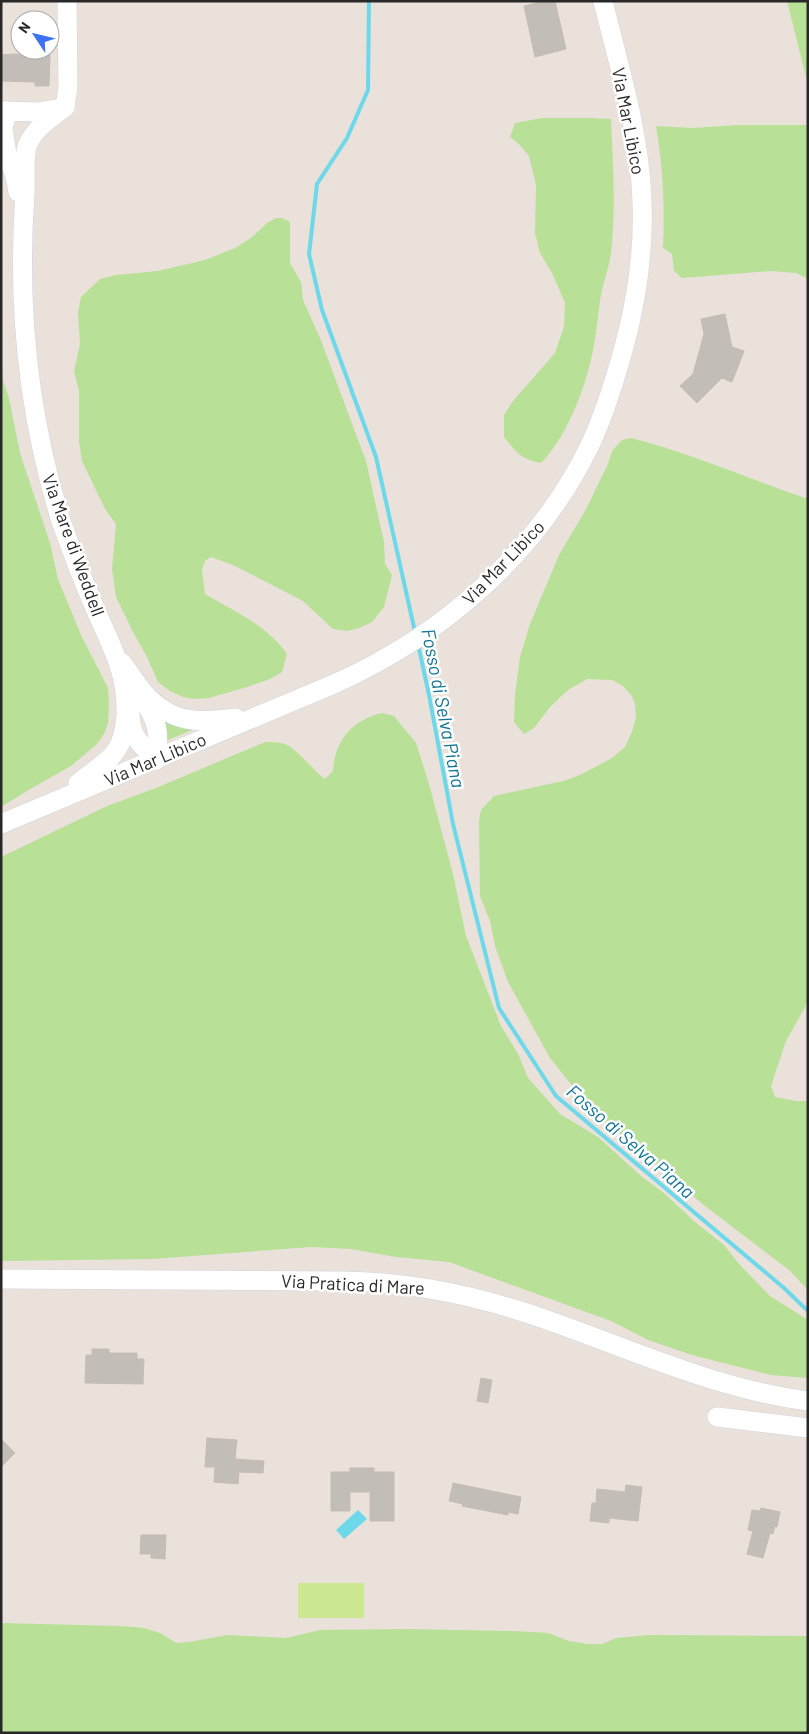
<svg xmlns="http://www.w3.org/2000/svg" width="809" height="1734" font-family="Barlow,sans-serif">
	<style>
		.green { fill: #b8e097 }
		.pitch { fill: #cde893 }
		.water { fill: #6ed8eb }
		.lines { fill: none; stroke-linecap: round; stroke-linejoin: round }
		.stream { stroke: #6ed8eb; stroke-width: 4 }
		.building { fill: #c2bdb6; stroke: #c5bdb4 }
		.minor-casing { stroke: #cfd5e1; stroke-width: 20 }
		.minor { stroke: #fff; stroke-width: 19 }
		.labels { text-anchor: middle; dominant-baseline: central; stroke-width: 5; stroke-linejoin: round; paint-order: stroke }
		.street-label { font-size: 18px; fill: #282828; stroke: #fff }
		.water-label { font-size: 19px; font-style: italic; fill: #107594; stroke: #fff }
	</style>
	<rect width="100%" height="100%" fill="#eae1da"/>
	<!-- green -->
	<g class="green">
		<polygon points="787,1 808,1 808,85"/>
		<path d="M 542,118 L 590,118 L 611,119 C 613,164 616,209 611,253 C 609,269 602,285 600,301 C 598,314 597,327 595,339 C 589,379 569,435 541,463 C 521,460 515,451 504,437 L 504,415 L 513,401 L 555,353 L 564,327 L 565,303 L 552,273 L 540,253 L 535,233 L 536,185 L 529,156 L 520,145 L 510,137 L 515,123 Z"/>
		<path d="M 738,125 L 808,125 L 808,279 L 796,273 L 771,271 L 682,278 L 674,271 L 672,254 L 663,248 C 665,207 663,166 656,126 L 692,128 Z"/>
		<path d="M 276,218 L 282,218 L 290,222 L 290,263 L 301,282 L 303,300 L 320,338 L 366,461 L 384,542 L 385,564 L 392,575 L 384,607 L 372,622 L 359,628 L 347,631 L 333,629 L 303,601 L 233,565 L 211,557 L 205,561 L 202,570 L 205,594 C 234,611 268,626 287,654 L 282,672 L 270,679 L 247,687 L 209,698 L 194,699 L 183,697 L 170,691 L 158,682 L 147,657 L 133,632 L 116,597 L 112,569 L 116,524 L 105,509 L 82,461 L 79,441 L 79,391 L 74,371 L 80,344 L 78,313 L 81,297 L 100,279 L 116,275 L 158,271 L 205,260 L 235,248 L 251,238 L 267,223 Z"/>
		<polygon points="1,360 3,381 9,398 20,453 50,543 58,579 81,635 108,688 109,703 108,723 104,734 97,744 71,766 32,788 1,807"/>
		<path d="M 631,438 C 691,453 748,479 808,499 L 808,1002 L 786,1041 L 771,1086 L 775,1097 L 796,1101 L 808,1101 L 808,1290 L 789,1270 L 705,1206 L 599,1117 L 582,1098 L 550,1058 L 508,982 L 495,946 L 490,921 L 480,896 L 479,821 L 481,810 L 494,796 L 563,781 L 580,775 L 612,758 L 625,747 L 632,732 L 636,717 L 635,704 L 632,696 L 623,686 L 612,680 L 587,679 L 568,690 L 550,707 L 534,728 L 524,734 L 514,722 L 515,695 L 520,657 L 530,624 L 559,555 L 585,511 L 608,464 L 612,451 L 622,440 Z"/>
		<polygon points="160,713 197,728 163,742"/>
		<path d="M 382,713 L 394,716 L 416,743 L 429,784 L 453,874 L 466,936 L 501,1026 L 518,1054 L 528,1078 L 560,1114 L 598,1137 L 641,1176 L 665,1194 L 695,1222 L 724,1245 L 739,1264 L 770,1296 L 808,1320 L 808,1378 L 771,1375 L 692,1355 L 648,1340 L 611,1321 L 449,1262 L 396,1257 L 351,1249 L 311,1247 L 153,1259 L 1,1261 L 1,857 L 107,806 L 156,788 L 265,742 C 273,742 282,742 289,746 C 303,755 312,770 325,779 L 333,771 C 335,740 352,720 382,713 Z"/>
		<polygon points="1,1623 120,1626 144,1628 160,1633 176,1643 189,1642 228,1635 286,1638 320,1630 406,1629 512,1631 548,1633 569,1641 588,1644 602,1644 616,1638 650,1635 808,1636 808,1733 1,1733"/>
	</g>
	<!-- pitch -->
	<rect class="pitch" x="298" y="1583" width="66" height="35"/>
	<!-- water -->
	<polygon class="water" points="358,1510 367,1519 344,1539 336,1530"/>
	<g class="lines">
		<!-- stream -->
		<g class="stream">
			<polyline points="369,1 368,90 347,138 317,184 309,254 322,310 376,457 415,632"/>
			<polyline points="418,644 429,695 453,824 499,1008 556,1096 784,1288 808,1311"/>
		</g>
	</g>
	<!-- building -->
	<g class="building">
		<polygon points="544,1 555,1 566,49 535,57 524,6"/>
		<polygon points="15,54 50,55 49,86 35,86 35,82 1,81 1,55"/>
		<polygon points="725,314 732,347 744,351 732,382 722,378 697,403 680,386 693,374 704,334 701,319"/>
		<polygon points="92,1349 109,1349 109,1353 137,1353 137,1359 144,1359 143,1384 85,1383 86,1355 92,1355"/>
		<polygon points="481,1378 492,1380 488,1403 477,1401"/>
		<polygon points="207,1438 237,1440 235,1459 264,1461 263,1473 239,1472 238,1484 214,1482 215,1467 205,1467"/>
		<polygon points="1,1439 15,1453 1,1467"/>
		<polygon points="350,1468 374,1468 374,1472 394,1472 394,1521 370,1521 370,1492 350,1492 350,1511 331,1511 331,1472 350,1472"/>
		<polygon points="453,1483 521,1497 518,1514 508,1512 508,1515 462,1506 463,1504 449,1501"/>
		<polygon points="626,1485 642,1487 638,1521 609,1518 609,1523 590,1521 592,1503 596,1503 597,1489 625,1492"/>
		<polygon points="761,1508 780,1512 777,1527 775,1526 773,1534 770,1533 763,1558 747,1554 753,1531 748,1530 752,1510 760,1511"/>
		<polygon points="141,1535 166,1535 165,1559 151,1558 151,1554 140,1554"/>
	</g>
	<g class="lines">
		<defs>
			<g id="minor">
				<path d="M 65,107 C 51,118 36,127 28,144 C 23,156 26,179 25,193 C 17,304 28,415 61,521 C 71,549 82,578 94,606 C 110,644 128,672 126,716 C 123,758 106,760 78,783"/>
				<polyline points="65,107 68,87 67,1"/>
				<polyline points="1,111 38,112 62,108"/>
				<polyline points="7,111 3,129 7,154"/>
				<path d="M 1,146 C 11,161 16,174 18,192"/>
				<path d="M 122,663 C 130,673 137,685 145,694 C 172,724 200,723 236,718"/>
				<path d="M 142,698 C 158,722 160,731 156,760"/>
				<path d="M 130,713 C 130,736 141,745 156,760"/>
				<path d="M 1,824 L 334,684 C 442,636 539,552 591,443 C 605,412 615,380 624,347 C 637,299 644,251 642,201 C 640,133 619,67 603,1"/>
				<path d="M 1,1279 L 343,1281 C 413,1282 480,1296 547,1320 C 633,1350 716,1389 808,1401"/>
				<polyline points="717,1417 808,1428"/>
			</g>
		</defs>
		<!-- minor casing -->
		<use href="#minor" class="minor-casing"/>
		<!-- minor -->
		<use href="#minor" class="minor"/>
	</g>
	<g class="labels">
		<!-- street labels -->
		<g class="street-label">
			<text transform="translate(629 121) rotate(79)">Via Mar Libico</text>
			<text transform="translate(74 545) rotate(70)">Via Mare di Weddell</text>
			<text transform="translate(503 562) rotate(-46)">Via Mar Libico</text>
			<text transform="translate(155 759) rotate(-23)">Via Mar Libico</text>
			<text transform="translate(353 1284) rotate(3)">Via Pratica di Mare</text>
		</g>
		<!-- water labels -->
		<g class="water-label">
			<text transform="translate(444 708) rotate(79)">Fosso di Selva Piana</text>
			<text transform="translate(631 1141) rotate(41)">Fosso di Selva Piana</text>
		</g>
	</g>
	<!-- border -->
	<rect width="809" height="1734" fill="none" stroke="#282828" stroke-width="5"/>
	<!-- north arrow -->
	<g transform="translate(35 35) rotate(305)"><circle r="24" fill="#ffffff" stroke="#a9a9a9"/>
	<path d="M0-4L9 19L0 12L-9 19Z" fill="#3c73f5"/>
	<text y="-8" font-size="14" font-weight="bold" text-anchor="middle" fill="#282828">N</text>
	</g>
</svg>
